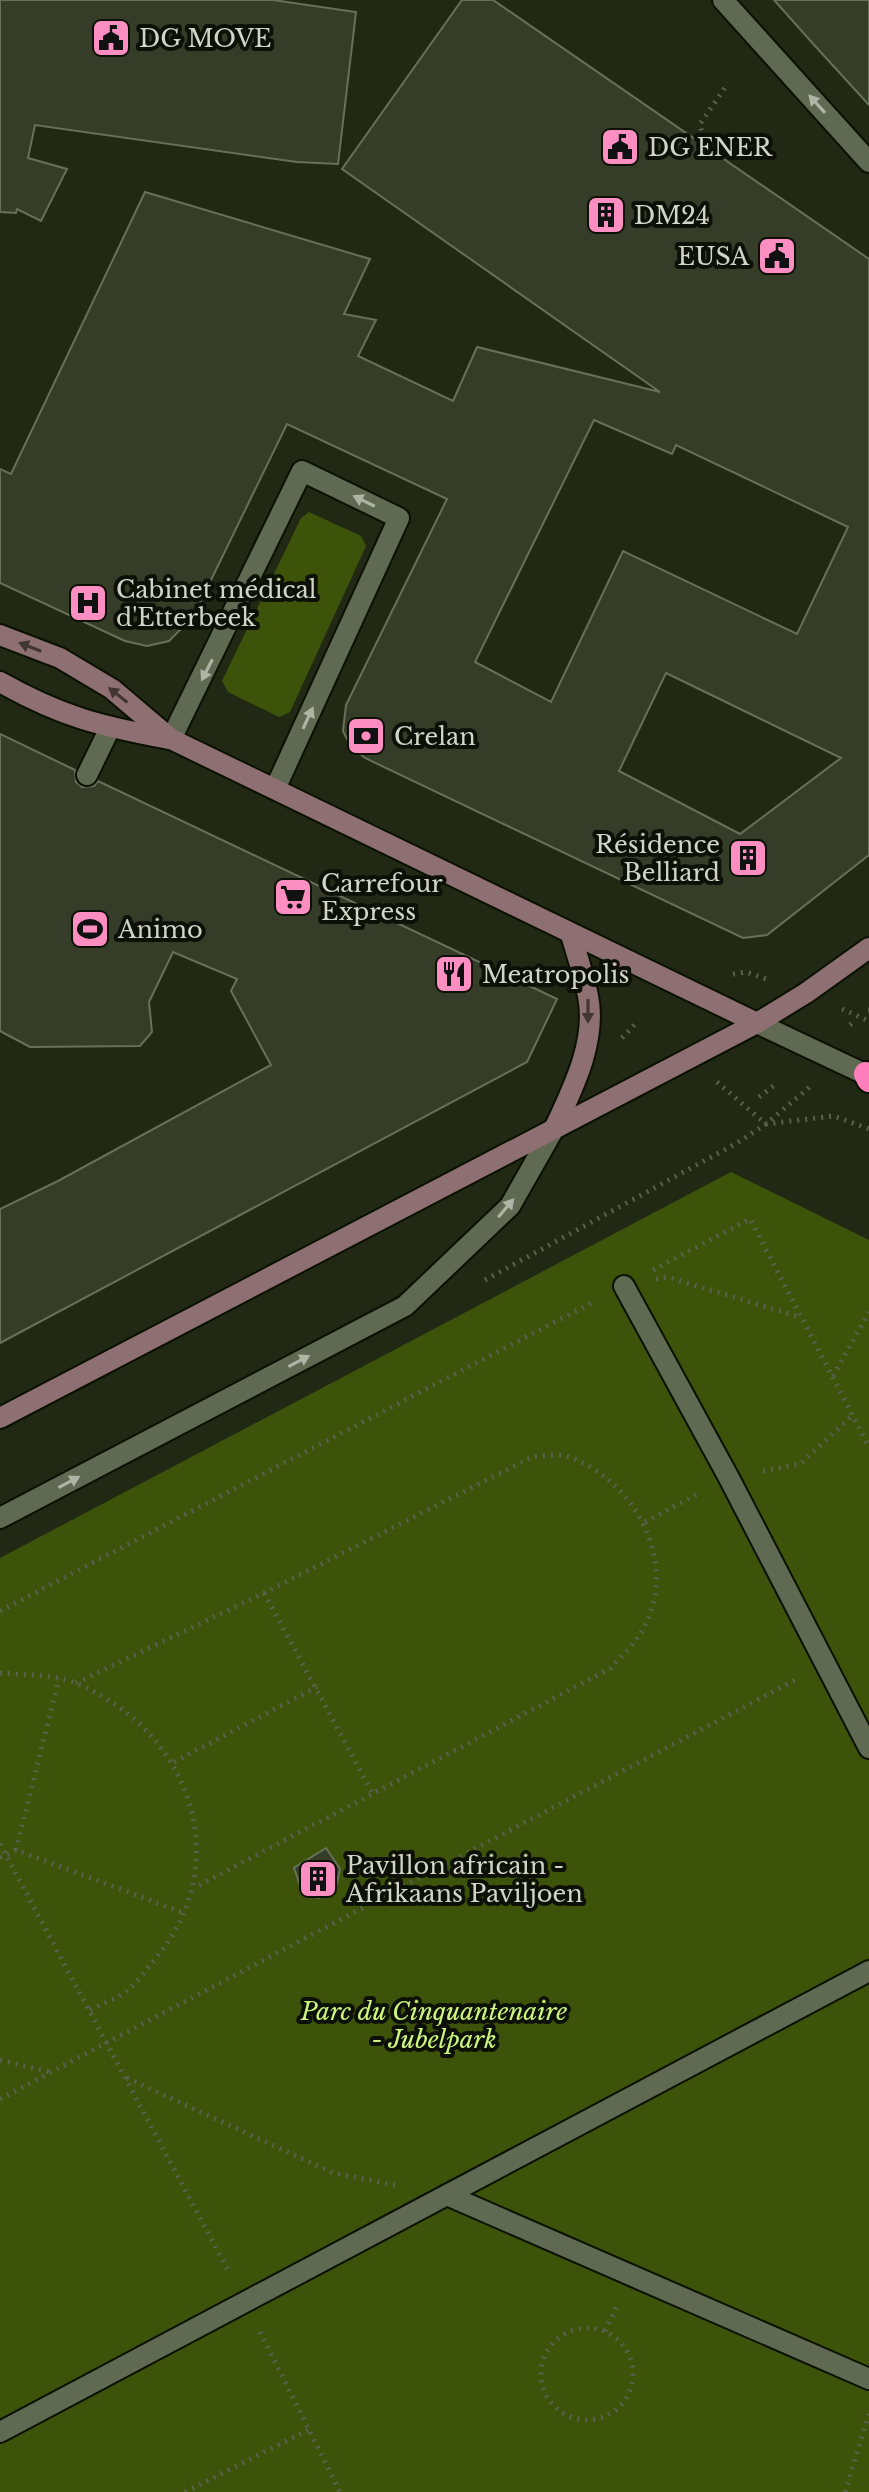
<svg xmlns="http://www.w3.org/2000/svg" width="869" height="2492" font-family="'Libre Baskerville',serif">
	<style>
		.green { fill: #3e530a }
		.building { fill: #353d28; stroke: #677159; stroke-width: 2; fill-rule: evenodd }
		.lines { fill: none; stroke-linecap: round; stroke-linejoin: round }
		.lane-casing { stroke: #0b1101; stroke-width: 24 }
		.street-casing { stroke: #0b1101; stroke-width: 24 }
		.secondary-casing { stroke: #0b1101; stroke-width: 24 }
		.highway-casing { stroke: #0b1101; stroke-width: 28 }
		.path { stroke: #59604d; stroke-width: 5; stroke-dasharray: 2 6; stroke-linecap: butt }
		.lane { stroke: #606952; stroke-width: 20 }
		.street { stroke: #606952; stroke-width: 20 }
		.secondary { stroke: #8f7072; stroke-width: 20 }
		.highway { stroke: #fe7fbb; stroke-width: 24 }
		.oneway { fill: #aeb5a5 }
		.oneway2 { fill: #413632 }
		.labels { text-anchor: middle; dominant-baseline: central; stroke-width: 8; stroke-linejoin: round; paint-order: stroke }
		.poi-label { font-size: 24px; fill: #d0d5c8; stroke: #0d1007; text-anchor: start }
		.park-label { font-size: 24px; font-style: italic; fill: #cdf67f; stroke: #0d1007 }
	</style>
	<rect width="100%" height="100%" fill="#212914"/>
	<!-- green -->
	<g class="green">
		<polygon points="309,512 361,536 366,546 290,712 279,717 228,692 222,681 301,518"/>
		<polygon points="731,1172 869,1240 869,2492 0,2492 0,1558"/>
	</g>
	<!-- building -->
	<g class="building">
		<polygon points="0,0 273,0 356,12 338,164 297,162 35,125 28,158 67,169 41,221 17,209 16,213 0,212"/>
		<path d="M 462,0 L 493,0 L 869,259 L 869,855 L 767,935 L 743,938 L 365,758 L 351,747 L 343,731 L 346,705 L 447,499 L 287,424 L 193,617 L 169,641 L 147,646 L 125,641 L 0,583 L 0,469 L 11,474 L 145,192 L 370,259 L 344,314 L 376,320 L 358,356 L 453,401 L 477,347 L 660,392 L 342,169 ZM 594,420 L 672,454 L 676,445 L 848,527 L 797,634 L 623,551 L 551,702 L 475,662 ZM 666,673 L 734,706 L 841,758 L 740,834 L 619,771 Z"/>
		<polygon points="774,0 869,0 869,105 816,47"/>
		<polygon points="0,734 75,770 76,782 82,787 94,786 98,781 557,999 527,1062 0,1343 0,1209 58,1181 271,1065 231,991 237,979 173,952 149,1002 152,1032 140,1046 30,1047 0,1031"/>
		<polygon points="326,1848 340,1869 336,1887 318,1898 301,1888 294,1868"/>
	</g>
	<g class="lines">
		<defs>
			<g id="lane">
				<polyline points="87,775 110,728"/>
				<polyline points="0,1518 405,1306 510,1206 555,1127"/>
			</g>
			<g id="street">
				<polyline points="723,0 869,162"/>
				<polyline points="171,739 302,471 399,518 275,789"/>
				<polyline points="757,1023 869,1076"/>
				<polyline points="624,1286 729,1478 869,1748"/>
				<polyline points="447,2195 869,2379"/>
				<polyline points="0,2432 869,1971"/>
			</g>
			<g id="secondary">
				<polyline points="0,635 60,658 112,689 171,739 757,1023"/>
				<path d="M 0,682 C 62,717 100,726 169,739"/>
				<path d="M 555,1127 C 573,1088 597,1041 588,996 C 584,976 577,955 571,935"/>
				<polyline points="0,1418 757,1023 806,993 869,948"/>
			</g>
			<polyline id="highway" points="866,1074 869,1080"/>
		</defs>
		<!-- lane casing -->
		<use href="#lane" class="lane-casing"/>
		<!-- street casing -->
		<use href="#street" class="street-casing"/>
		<!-- secondary casing -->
		<use href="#secondary" class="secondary-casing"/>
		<!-- highway casing -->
		<use href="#highway" class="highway-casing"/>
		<!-- path -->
		<g class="path">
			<polyline points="705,146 700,124 728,83"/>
			<polyline points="733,974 746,972 766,979"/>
			<polyline points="842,1009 869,1021"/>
			<polyline points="868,1010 869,1010"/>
			<polyline points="850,1025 854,1022"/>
			<polyline points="622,1038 638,1021"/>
			<polyline points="717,1082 766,1124 834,1116 869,1129"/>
			<polyline points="759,1097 776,1084"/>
			<polyline points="653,1270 750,1219 869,1447"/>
			<polyline points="656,1279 667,1277 800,1317"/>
			<polyline points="485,1280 737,1143 766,1124 812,1085"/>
			<polyline points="833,1376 869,1312"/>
			<polyline points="763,1471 800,1464 852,1416"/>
			<polyline points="645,1522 701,1492"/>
			<polyline points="264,1593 373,1794"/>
			<polyline points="0,1611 595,1301"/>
			<path d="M 0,1673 C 25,1675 55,1674 78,1684 C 193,1733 237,1866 152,1963 C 144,1972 136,1983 127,1991 C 117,1999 101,2004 90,2010"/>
			<path d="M 76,1683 L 264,1593 L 532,1457 C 543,1456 558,1453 569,1457 C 635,1481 680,1562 643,1629 C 636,1643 621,1656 611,1668 L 194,1888"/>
			<polyline points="174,1762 317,1687"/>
			<polyline points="0,1844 230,2274"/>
			<polyline points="16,1850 59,1679"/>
			<polyline points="0,1858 16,1850 184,1913"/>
			<polyline points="0,2060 50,2072"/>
			<polyline points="127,2078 333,2173 395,2185"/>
			<polyline points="0,2099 795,1680"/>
			<circle cx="587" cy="2374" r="46"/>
			<polyline points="605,2331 618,2304"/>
			<polyline points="260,2332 340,2492"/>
			<polyline points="185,2492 308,2430"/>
			<polyline points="845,2492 869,2414"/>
		</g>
		<!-- lane -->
		<use href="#lane" class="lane"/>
		<!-- street -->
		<use href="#street" class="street"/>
		<!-- secondary -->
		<use href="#secondary" class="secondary"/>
		<!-- highway -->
		<use href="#highway" class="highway"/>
	</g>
	<!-- one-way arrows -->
	<defs><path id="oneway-solid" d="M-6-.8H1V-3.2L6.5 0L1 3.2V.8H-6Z" transform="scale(2)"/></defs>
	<g class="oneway">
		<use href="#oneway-solid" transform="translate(817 104) rotate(-132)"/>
		<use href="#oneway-solid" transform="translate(364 501) rotate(-154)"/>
		<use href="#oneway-solid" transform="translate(207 670) rotate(117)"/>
		<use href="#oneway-solid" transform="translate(308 718) rotate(-65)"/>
		<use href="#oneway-solid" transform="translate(506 1208) rotate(-50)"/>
		<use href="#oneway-solid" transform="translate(299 1361) rotate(-28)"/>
		<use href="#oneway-solid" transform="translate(69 1482) rotate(-28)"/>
	</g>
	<g class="oneway2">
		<use href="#oneway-solid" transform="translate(30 647) rotate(-159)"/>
		<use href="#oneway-solid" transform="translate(118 695) rotate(-142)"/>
		<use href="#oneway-solid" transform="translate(588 1011) rotate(90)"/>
	</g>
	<!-- icons -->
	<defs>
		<symbol id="civic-square" viewBox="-11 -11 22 22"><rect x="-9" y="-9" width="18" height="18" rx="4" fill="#fd8ec1" stroke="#0d1007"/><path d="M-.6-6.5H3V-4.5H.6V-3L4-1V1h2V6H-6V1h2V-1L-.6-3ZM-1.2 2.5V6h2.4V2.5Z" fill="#111"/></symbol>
		<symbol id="building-square" viewBox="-11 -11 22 22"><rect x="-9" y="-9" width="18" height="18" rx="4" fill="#fd8ec1" stroke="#0d1007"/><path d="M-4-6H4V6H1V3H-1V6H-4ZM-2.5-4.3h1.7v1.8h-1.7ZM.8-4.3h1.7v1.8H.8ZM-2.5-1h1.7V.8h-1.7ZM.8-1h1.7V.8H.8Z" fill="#111"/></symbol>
		<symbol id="hospital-square" viewBox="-11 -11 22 22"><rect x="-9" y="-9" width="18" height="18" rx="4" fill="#fd8ec1" stroke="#0d1007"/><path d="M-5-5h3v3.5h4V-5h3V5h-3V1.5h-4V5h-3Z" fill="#111"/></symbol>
		<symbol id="bank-square" viewBox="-11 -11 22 22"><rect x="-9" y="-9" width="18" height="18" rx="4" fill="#fd8ec1" stroke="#0d1007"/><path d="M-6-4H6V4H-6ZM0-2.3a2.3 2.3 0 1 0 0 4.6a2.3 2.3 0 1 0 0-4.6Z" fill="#111"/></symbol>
		<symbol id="supermarket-square" viewBox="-11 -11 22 22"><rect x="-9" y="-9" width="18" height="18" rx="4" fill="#fd8ec1" stroke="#0d1007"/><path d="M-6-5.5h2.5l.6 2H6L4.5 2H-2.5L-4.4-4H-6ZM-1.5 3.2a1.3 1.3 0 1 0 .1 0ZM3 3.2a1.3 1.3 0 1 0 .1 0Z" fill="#111"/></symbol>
		<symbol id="stadium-square" viewBox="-11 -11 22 22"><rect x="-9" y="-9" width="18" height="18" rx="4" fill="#fd8ec1" stroke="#0d1007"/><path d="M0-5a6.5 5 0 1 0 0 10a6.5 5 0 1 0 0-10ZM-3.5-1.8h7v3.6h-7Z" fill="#111"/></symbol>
		<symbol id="restaurant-square" viewBox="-11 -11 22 22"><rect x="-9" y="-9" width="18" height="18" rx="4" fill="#fd8ec1" stroke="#0d1007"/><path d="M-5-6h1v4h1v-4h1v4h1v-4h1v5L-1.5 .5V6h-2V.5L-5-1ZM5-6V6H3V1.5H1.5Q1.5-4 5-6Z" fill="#111"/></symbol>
	</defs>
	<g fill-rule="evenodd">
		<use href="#civic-square" x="89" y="16" width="44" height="44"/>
		<use href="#civic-square" x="598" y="125" width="44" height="44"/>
		<use href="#building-square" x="584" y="193" width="44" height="44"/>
		<use href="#civic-square" x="755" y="234" width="44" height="44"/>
		<use href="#hospital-square" x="66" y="581" width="44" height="44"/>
		<use href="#bank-square" x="344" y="714" width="44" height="44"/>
		<use href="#building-square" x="726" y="836" width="44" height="44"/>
		<use href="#supermarket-square" x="271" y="875" width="44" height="44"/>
		<use href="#stadium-square" x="68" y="907" width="44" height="44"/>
		<use href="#restaurant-square" x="432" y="952" width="44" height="44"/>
		<use href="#building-square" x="296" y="1857" width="44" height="44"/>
	</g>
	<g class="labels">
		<!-- poi labels -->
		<g class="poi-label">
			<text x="139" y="38">DG MOVE</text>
			<text x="648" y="147">DG ENER</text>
			<text x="634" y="215">DM24</text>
			<text x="749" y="256" text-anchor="end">EUSA</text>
			<text x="116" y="589">Cabinet médical<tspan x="116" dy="28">d'Etterbeek</tspan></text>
			<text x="394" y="736">Crelan</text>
			<text x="720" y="844" text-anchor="end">Résidence<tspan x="720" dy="28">Belliard</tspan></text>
			<text x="321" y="883">Carrefour<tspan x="321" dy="28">Express</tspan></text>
			<text x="118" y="929">Animo</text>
			<text x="482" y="974">Meatropolis</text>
			<text x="346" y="1865">Pavillon africain -<tspan x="346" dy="28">Afrikaans Paviljoen</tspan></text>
		</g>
		<!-- park labels -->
		<g class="park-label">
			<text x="434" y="2011">Parc du Cinquantenaire<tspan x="434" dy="28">- Jubelpark</tspan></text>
		</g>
	</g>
</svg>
